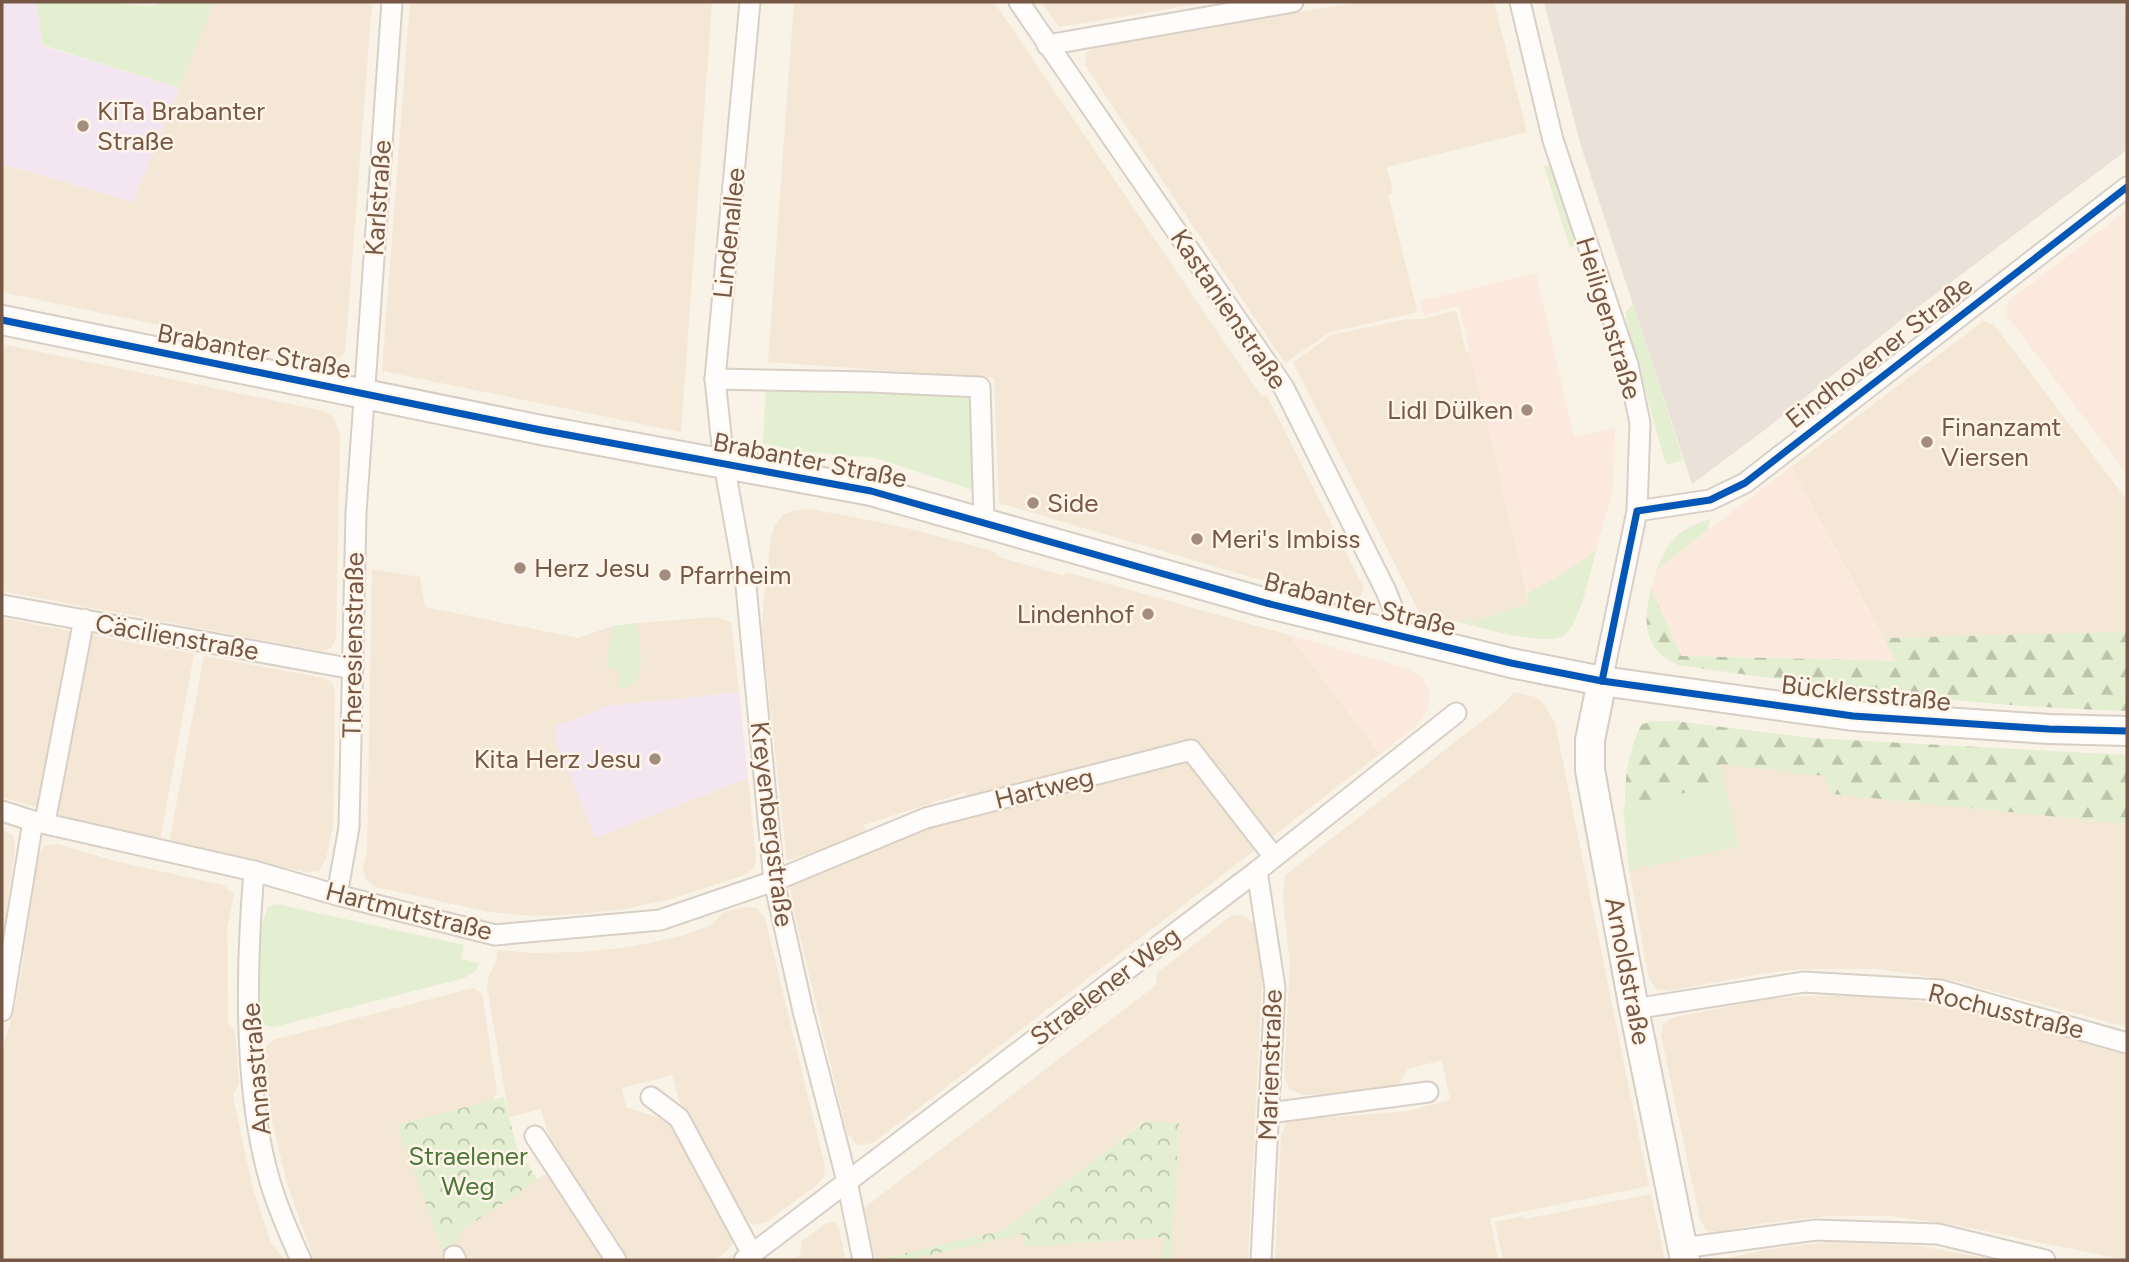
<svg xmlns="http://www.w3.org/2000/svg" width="2129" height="1262" font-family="Figtree,sans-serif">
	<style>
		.residential { fill: #f4e7d6 }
		.commercial { fill: #fce9dd }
		.industrial { fill: #eae1d8 }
		.education { fill: #f4e6f1 }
		.grass { fill: #e3efd0 }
		.forest { fill: url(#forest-firs) }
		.park { fill: url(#park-crowns) }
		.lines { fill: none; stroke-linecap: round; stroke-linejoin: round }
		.street-casing { stroke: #d9cfc5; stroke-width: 23 }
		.secondary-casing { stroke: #d8cdc3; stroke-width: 32 }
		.street { stroke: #fefdfb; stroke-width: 19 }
		.secondary { stroke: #fefdfb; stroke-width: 28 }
		.cycleway-casing { stroke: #fff6e9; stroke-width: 11 }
		.cycleway { stroke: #0057b8; stroke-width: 7 }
		.poi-dot { fill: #a48d7e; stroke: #fff6e9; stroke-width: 2.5 }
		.labels { text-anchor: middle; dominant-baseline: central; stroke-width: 5; stroke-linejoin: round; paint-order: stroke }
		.poi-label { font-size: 26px; fill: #775746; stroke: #fff6e9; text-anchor: start }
		.street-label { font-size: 26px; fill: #775746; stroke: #fff6e9 }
		.park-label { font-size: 26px; fill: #4c783b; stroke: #fff6e9 }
	</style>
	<defs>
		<pattern id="forest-firs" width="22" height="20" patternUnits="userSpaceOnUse" patternTransform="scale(1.75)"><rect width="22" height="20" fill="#e3efd0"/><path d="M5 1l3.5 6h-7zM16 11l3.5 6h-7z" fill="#bdc4ab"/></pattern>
		<pattern id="park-crowns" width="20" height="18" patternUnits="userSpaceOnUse" patternTransform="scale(1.75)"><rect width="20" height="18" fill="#e3efd0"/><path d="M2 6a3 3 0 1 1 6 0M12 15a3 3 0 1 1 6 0" fill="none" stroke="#bdc4ab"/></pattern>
	</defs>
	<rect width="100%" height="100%" fill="#f8f2e7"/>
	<!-- residential -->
	<g class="residential">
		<polygon points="214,2 372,2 345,353 334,362 2,292 2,164 133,202"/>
		<polygon points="410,2 712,2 681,432 382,371"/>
		<polygon points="794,2 994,2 1261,396 1267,396 1364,588 1358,600 1268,582 999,503 994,378 768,362"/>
		<polygon points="1042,2 1210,2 1059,27"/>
		<polygon points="1358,2 1494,2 1527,132 1387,167 1393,193 1388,194 1417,310 1415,313 1330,332 1285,363 1085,65 1087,52 1096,47"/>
		<polygon points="1454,311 1457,313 1466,352 1471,351 1529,604 1477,620 1455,621 1420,614 1293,362 1332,335 1407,319 1424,319"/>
		<polygon points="1983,321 1994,325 2127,500 2127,632 1884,638 1791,467"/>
		<polygon points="2,344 324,411 334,418 340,435 336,638 331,648 321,651 2,591"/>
		<polygon points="811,509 903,527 996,552 996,556 1064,576 1066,572 1289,635 1380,754 1273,836 1264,835 1193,744 967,802 965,792 864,825 866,835 787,861 762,633 764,597 771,538 775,525 783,515 795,510"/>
		<polygon points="372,569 420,577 425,607 578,638 613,626 606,667 620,671 617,688 625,688 634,683 641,665 637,623 716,617 731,622 739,692 608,706 596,837 748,778 756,857 754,868 745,875 668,900 625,909 579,914 534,916 489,912 376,887 366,880 363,868 367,851"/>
		<polygon points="2,618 69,631 74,639 44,802 36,807 2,797"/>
		<polygon points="92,635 194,654 160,841 126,833 58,814 53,806 84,641"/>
		<polygon points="204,656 324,678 332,682 335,692 333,826 326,859 319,871 306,872 169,843"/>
		<polygon points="1514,692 1535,697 1544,704 1555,723 1649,1186 1490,1218 1498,1260 1275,1260 1281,1136 1287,1121 1301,1116 1324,1118 1408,1111 1450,1100 1442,1060 1408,1069 1396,1088 1365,1094 1303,1095 1289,1089 1284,1075 1290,963 1283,900 1285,875 1500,707"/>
		<polygon points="1191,756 1256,841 1255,850 873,1143 857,1145 847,1133 794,911 788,873 970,813"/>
		<polygon points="1720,763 1824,776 1832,794 2127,824 2127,1027 1955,981 1880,969 1803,969 1765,973 1667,991 1656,989 1649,978 1629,870 1738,847"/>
		<polygon points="2,828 13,836 15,847 2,947"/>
		<polygon points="58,844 118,862 223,885 234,894 227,929 228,1022 235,1031 239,1083 233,1096 253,1189 271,1243 285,1260 2,1260 2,1049 14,1012 21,975 37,858 44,846"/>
		<polygon points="744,907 757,908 765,918 825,1167 824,1177 818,1184 766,1222 753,1225 742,1217 679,1100 672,1075 622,1088 626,1107 677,1124 735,1241 728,1250 715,1260 624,1260 585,1200 548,1134 541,1109 509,1117 487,986 489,975 496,962 498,950 533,953 582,952 630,947 681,936 711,925 723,913"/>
		<polygon points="1242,915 1255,924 1260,939 1263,963 1248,1260 1172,1260 1179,1124 1144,1121 1004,1230 876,1260 864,1208 1156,985 1157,973 1231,916"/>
		<polygon points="474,988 482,994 497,1092 492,1101 398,1125 443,1251 450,1260 314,1260 287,1183 272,1122 263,1058 266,1046 276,1039"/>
		<polygon points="1805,996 1878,996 1950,1006 2127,1054 2127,1260 1955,1225 1891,1216 1827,1216 1765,1223 1719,1232 1707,1231 1700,1220 1661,1036 1663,1024 1674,1017 1769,999"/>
		<polygon points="544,1175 553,1177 608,1260 466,1260 456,1246 459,1232"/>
		<polygon points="1651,1194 1665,1260 1503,1260 1495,1222 1524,1216 1525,1219"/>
		<polygon points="834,1222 839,1229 846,1260 793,1260 800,1255 802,1241 825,1224"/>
		<polygon points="1022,1234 1026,1247 1164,1237 1162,1260 908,1260"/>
		<polygon points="1829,1242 1919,1246 1996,1260 1721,1260 1769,1249"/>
	</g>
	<!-- commercial -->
	<g class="commercial">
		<polygon points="2127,210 2127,474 2007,316 2006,308 2009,301"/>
		<polygon points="1536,273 1574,437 1615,428 1614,471 1611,497 1596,550 1566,572 1527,593 1459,306 1423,315 1420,301"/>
		<polygon points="1791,467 1853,582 1897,661 1680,656 1651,588 1657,569"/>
		<polygon points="1289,635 1406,668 1422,677 1430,693 1427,711 1417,725 1380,754"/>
	</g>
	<!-- industrial -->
	<polygon class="industrial" points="1544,2 2125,2 2127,23 2127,150 1901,320 1766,429 1692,484 1580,143"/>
	<!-- education -->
	<g class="education">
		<polygon points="2,2 36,2 43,46 179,88 133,202 2,164"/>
		<polygon points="739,692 748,778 595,838 555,740 555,726 608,706"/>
	</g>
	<!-- grass -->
	<g class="grass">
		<polygon points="36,2 109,2 148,6 164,2 214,2 179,88 43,45"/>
		<polygon points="1551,165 1576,245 1570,248 1544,166"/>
		<polygon points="1633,304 1683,460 1666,465 1626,320 1626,312"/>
		<polygon points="766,387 970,398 973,490 875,458 799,451 763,443"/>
		<path d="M 1710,519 L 1708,530 L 1657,569 C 1669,539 1679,529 1710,519 Z"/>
		<path d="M 1596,550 C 1591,570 1581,618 1567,633 C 1552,650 1477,626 1455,621 L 1478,620 L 1529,604 L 1527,593 L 1566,572 Z"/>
		<path d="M 637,623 C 639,645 651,691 617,688 L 620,671 L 606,667 L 613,626 Z"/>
		<polygon points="1725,784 1738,847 1629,870 1623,806"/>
		<path d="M 276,904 L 464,945 L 461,959 L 480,963 L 476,970 L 464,978 L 274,1027 L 264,1025 C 256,1004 257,927 268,907 Z"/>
	</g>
	<!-- forest -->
	<g class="forest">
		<path d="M 1651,588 L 1681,656 L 1896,661 L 1884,638 L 2127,632 L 2127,711 C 1977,707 1827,686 1678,665 C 1643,650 1643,622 1651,588 Z"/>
		<path d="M 1651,721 L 1674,721 L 1811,738 L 2127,755 L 2127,824 L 1832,794 L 1824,776 L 1721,764 L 1725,784 L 1625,806 C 1625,774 1628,754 1641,725 Z"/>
	</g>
	<!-- park -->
	<g class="park">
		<polygon points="504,1097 517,1149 538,1180 459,1232 456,1246 443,1251 397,1125"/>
		<polygon points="1145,1121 1179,1123 1172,1260 1162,1260 1163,1237 1025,1247 1022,1234 908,1260 877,1260 1004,1230"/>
	</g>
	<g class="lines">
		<defs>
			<g id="street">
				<polyline points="750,2 715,379 724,464 746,586 774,881 803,1011 847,1181 863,1260"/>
				<polyline points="1019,2 1284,388 1386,591 1404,637"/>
				<polyline points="1520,2 1553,140 1628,365 1640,423 1637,511 1602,681"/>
				<polyline points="1047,45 1293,2"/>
				<polyline points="715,379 870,382 980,387 984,521"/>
				<polyline points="1637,511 1710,500 1745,483 2127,187"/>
				<polyline points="2,605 353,669"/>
				<polyline points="2,811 33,821 254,871 337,895 495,935 660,920 774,881 926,818 1191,750 1274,857"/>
				<polyline points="45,822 84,619"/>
				<path d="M 254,871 C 246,967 243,1093 271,1185 C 279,1211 290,1236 301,1260"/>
				<polyline points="1257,871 1275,988 1261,1260"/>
				<polyline points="337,895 349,827 356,513 392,2"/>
				<polyline points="1634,1009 1804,982 1940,990 2127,1043"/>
				<polyline points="2,1011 33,821"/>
				<polyline points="651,1097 679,1118 752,1254"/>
				<polyline points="1269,1113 1428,1092"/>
				<polyline points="535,1136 616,1260"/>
				<polyline points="1682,1248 1816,1230 1938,1234 2045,1260"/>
				<polyline points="454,1256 456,1260"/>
				<polyline points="744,1260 1257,871 1456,713"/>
			</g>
			<g id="secondary">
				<polyline points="2,320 541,430 871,491 1266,603 1511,663 1602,681 1853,716 2049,729 2127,731"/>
				<polyline points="1602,681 1590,740 1590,770 1634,1009 1685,1260"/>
			</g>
		</defs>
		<!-- street casing -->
		<use href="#street" class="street-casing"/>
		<!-- secondary casing -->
		<use href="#secondary" class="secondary-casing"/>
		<!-- street -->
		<use href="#street" class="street"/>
		<!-- secondary -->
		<use href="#secondary" class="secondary"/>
		<defs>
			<g id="cycleway">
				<polyline points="2,320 541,430 871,491 1266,603 1511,663 1602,681 1853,716 2049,729 2127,731"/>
				<polyline points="1602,681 1637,511 1710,500 1745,483 2127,187"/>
			</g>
		</defs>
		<!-- cycleway casing -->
		<use href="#cycleway" class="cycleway-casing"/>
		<!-- cycleway -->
		<use href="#cycleway" class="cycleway"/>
	</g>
	<!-- markers -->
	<g class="poi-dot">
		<circle cx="83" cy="126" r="7"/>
		<circle cx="1527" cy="410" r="7"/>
		<circle cx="1927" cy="442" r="7"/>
		<circle cx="1033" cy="503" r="7"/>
		<circle cx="1197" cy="539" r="7"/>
		<circle cx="520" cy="568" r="7"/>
		<circle cx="665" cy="575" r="7"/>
		<circle cx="1148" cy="614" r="7"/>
		<circle cx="655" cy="759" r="7"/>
	</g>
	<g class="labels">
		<!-- poi labels -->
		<g class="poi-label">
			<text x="97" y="111">KiTa Brabanter<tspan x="97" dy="30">Straße</tspan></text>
			<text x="1513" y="410" text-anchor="end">Lidl Dülken</text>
			<text x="1941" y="427">Finanzamt<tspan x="1941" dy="30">Viersen</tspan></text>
			<text x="1047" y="503">Side</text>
			<text x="1211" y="539">Meri's Imbiss</text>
			<text x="534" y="568">Herz Jesu</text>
			<text x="679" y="575">Pfarrheim</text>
			<text x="1134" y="614" text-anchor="end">Lindenhof</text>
			<text x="641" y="759" text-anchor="end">Kita Herz Jesu</text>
		</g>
		<!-- street labels -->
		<g class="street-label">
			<text transform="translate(378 198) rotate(-86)">Karlstraße</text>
			<text transform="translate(729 233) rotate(-84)">Lindenallee</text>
			<text transform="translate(1229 309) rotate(56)">Kastanienstraße</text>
			<text transform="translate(1609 318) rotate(73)">Heiligenstraße</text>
			<text transform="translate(254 351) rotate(11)">Brabanter Straße</text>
			<text transform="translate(1879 352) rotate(-38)">Eindhovener Straße</text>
			<text transform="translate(810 460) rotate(11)">Brabanter Straße</text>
			<text transform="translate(1360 604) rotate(14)">Brabanter Straße</text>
			<text transform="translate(177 637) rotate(10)">Cäcilienstraße</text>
			<text transform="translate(353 645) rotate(-89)">Theresienstraße</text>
			<text transform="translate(1866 693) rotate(6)">Bücklersstraße</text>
			<text transform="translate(1044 788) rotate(-14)">Hartweg</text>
			<text transform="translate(772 824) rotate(83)">Kreyenbergstraße</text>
			<text transform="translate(409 911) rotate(14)">Hartmutstraße</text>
			<text transform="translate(1628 971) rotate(79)">Arnoldstraße</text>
			<text transform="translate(1105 986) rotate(-37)">Straelener Weg</text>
			<text transform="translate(2006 1011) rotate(14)">Rochusstraße</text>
			<text transform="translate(1270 1065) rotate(-88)">Marienstraße</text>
			<text transform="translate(256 1069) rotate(-95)">Annastraße</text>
		</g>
		<!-- park labels -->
		<g class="park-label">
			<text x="468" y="1156">Straelener<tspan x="468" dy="30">Weg</tspan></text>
		</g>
	</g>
	<!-- border -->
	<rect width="2129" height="1262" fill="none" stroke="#775746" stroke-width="7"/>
</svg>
